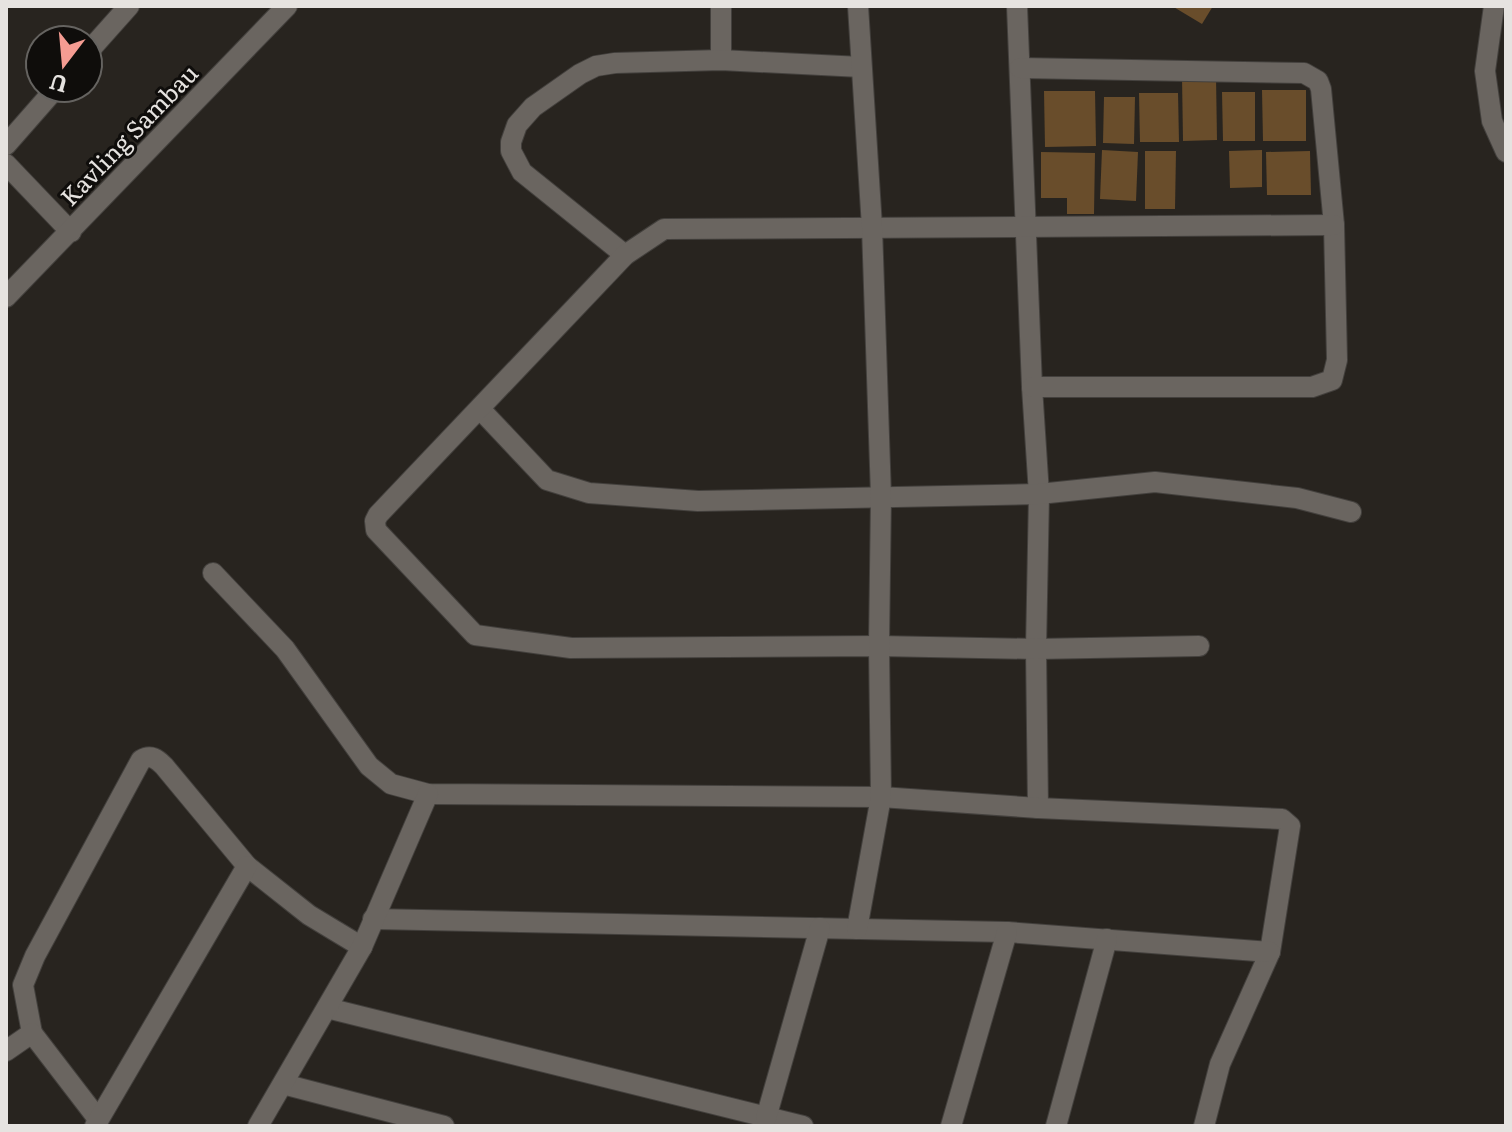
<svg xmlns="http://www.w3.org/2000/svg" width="1512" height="1132" font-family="Literata,serif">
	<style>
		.building { fill: #694d2b }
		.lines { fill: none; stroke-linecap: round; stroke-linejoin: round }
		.minor-casing { stroke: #43403d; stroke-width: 22 }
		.minor { stroke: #6a6560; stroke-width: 20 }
		.labels { text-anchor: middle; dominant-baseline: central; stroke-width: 6; stroke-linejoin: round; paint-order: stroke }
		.street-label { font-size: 24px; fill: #e6e3e0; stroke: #0f0d0b }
	</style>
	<rect width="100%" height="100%" fill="#28241f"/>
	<!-- building -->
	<g class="building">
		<polygon points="1172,6 1213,6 1202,24"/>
		<polygon points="1182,77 1216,77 1217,140 1183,141"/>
		<polygon points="1262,90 1306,90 1306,141 1263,141"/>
		<polygon points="1044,91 1095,91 1096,146 1045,147"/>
		<polygon points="1222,92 1255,92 1255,141 1223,141"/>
		<polygon points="1139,93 1178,93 1179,142 1140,142"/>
		<polygon points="1104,97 1135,97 1134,144 1103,143"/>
		<polygon points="1102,150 1138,152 1136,201 1100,199"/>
		<polygon points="1262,150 1262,187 1230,188 1229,151"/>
		<polygon points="1145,151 1176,151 1175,209 1145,209"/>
		<polygon points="1310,151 1311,195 1267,195 1266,152"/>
		<polygon points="1041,152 1095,153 1094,214 1067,214 1067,198 1041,198"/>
	</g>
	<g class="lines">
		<defs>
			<g id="minor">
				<polyline points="721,6 721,60"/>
				<polyline points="1017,6 1032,387 1039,494 1036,649 1038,808"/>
				<polyline points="1494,6 1485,71 1492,121 1506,152"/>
				<polyline points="88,52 129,6"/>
				<polyline points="1020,68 1304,73 1318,81 1321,89 1334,225 1337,360 1332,380 1312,387 1032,387"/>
				<polyline points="6,145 56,88"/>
				<polyline points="6,164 71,232"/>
				<polyline points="625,255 522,172 511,151 511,142 517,125 533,107 580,74 596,66 615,63 721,60 861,67"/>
				<polyline points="6,297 287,6"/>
				<polyline points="480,409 547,480 589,493 698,501 1039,494 1155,482 1297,498 1351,512"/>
				<polyline points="213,573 285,649 369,766 391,784 428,794 881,797 1038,808 1282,819 1290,826 1270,952 1220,1064 1204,1126"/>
				<polyline points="1199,646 1036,649 879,646 571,648 475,635 376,530 375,521 378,515 625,255 664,229 1334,225"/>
				<polyline points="373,919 1007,932 1270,952"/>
				<polyline points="857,929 881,797 879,646 881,496 872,227 858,6"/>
				<polyline points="327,1008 803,1126"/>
				<path d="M 32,1033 L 23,985 L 35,956 L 141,760 C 151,754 157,759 164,766 L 247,866 L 309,915 L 362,947"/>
				<polyline points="6,1051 32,1033 98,1119"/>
				<polyline points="283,1084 444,1126"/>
				<polyline points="766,1118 820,928"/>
				<polyline points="95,1126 247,866"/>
				<polyline points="258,1126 362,947 428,794"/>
				<polyline points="951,1126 1007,932"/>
				<polyline points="1056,1126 1107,939"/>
			</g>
		</defs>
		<!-- minor casing -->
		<use href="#minor" class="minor-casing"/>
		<!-- minor -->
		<use href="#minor" class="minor"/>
	</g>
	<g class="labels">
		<!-- street labels -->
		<g class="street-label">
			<text transform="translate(128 134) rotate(-46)">Kavling Sambau</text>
		</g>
	</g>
	<!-- border -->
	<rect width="1512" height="1132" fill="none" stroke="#e6e3e0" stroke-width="16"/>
	<!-- north arrow -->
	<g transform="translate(64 64) rotate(196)"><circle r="38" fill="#0f0d0b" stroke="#656360" stroke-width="2"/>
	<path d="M0-6L14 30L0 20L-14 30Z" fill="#f59c92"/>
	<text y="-12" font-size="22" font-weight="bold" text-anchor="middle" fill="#e6e3e0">U</text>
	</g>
</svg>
